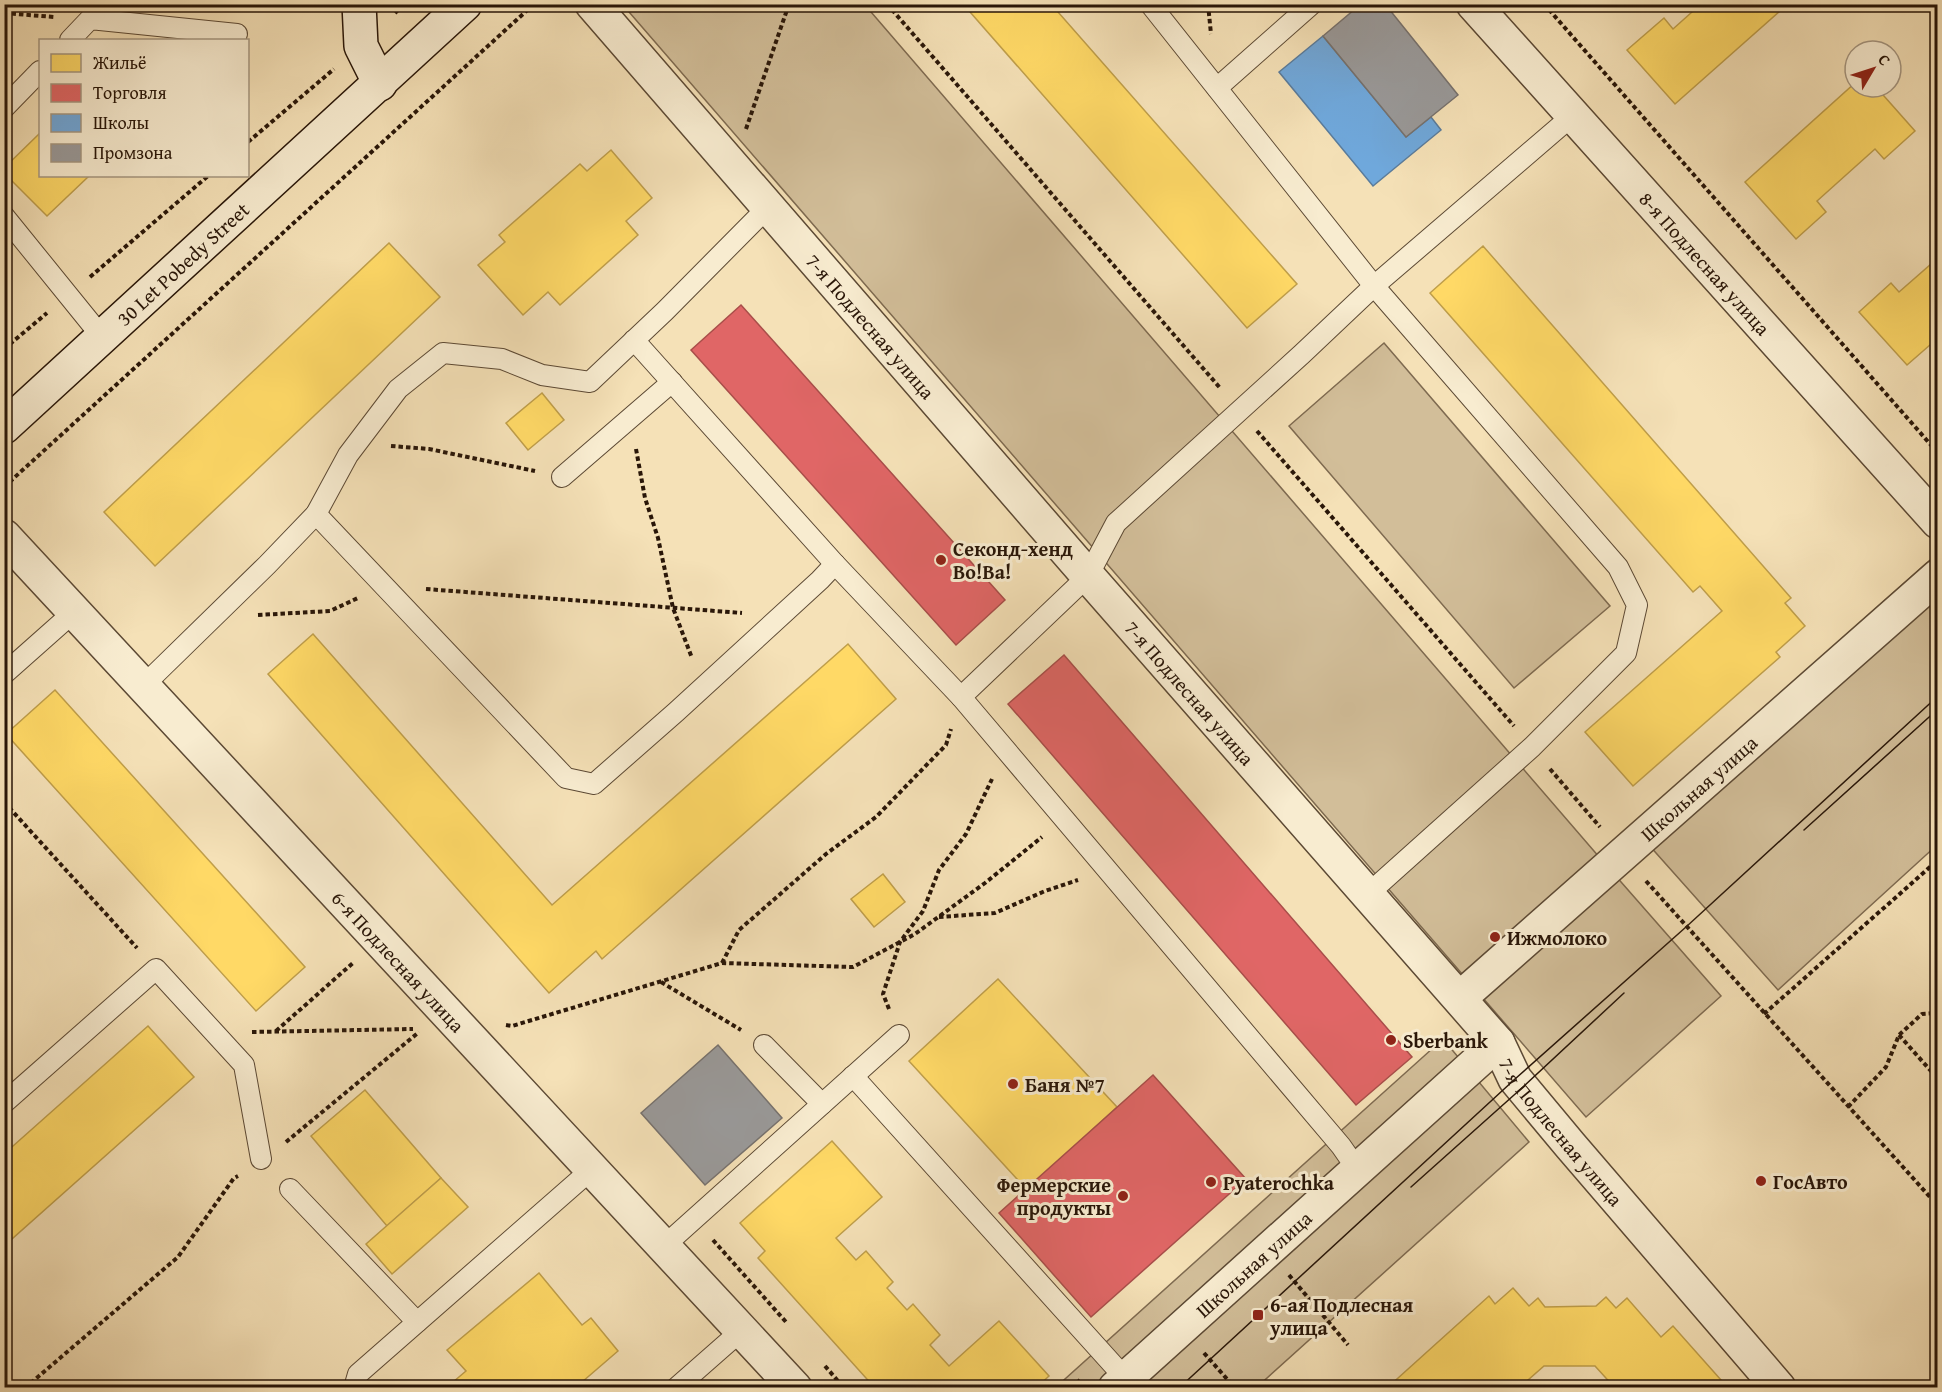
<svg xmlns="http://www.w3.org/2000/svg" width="1942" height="1392" font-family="'Gentium Book Plus',serif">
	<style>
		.green { fill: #d2be99; stroke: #7e6a50; stroke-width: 1.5 }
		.homes { fill: #ffd966; stroke: #bf9e4a; stroke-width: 1.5 }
		.shops { fill: #e06666; stroke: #a94e4a; stroke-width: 1.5 }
		.schools { fill: #6fa8dc; stroke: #5a7c9c; stroke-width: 1.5 }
		.industry { fill: #999; stroke: #77726e; stroke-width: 1.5 }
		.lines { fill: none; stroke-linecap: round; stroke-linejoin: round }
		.lane-casing { stroke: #5c4934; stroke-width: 22 }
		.street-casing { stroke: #5c4934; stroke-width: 36 }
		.secondary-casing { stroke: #291608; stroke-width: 36 }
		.path { stroke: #291608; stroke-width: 4; stroke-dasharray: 4.5 3; stroke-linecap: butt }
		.lane { stroke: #f8ecd0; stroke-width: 20 }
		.street { stroke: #f8ecd0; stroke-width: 33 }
		.secondary { stroke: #f8ecd0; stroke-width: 33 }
		.tram { stroke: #291608; stroke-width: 1.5 }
		.poi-dot { fill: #8f2418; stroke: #f8ecd0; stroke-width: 2 }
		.labels { text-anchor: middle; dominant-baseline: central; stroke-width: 6; stroke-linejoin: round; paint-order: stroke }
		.street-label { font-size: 20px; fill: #291608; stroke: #f8ecd0 }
		.poi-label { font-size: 20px; font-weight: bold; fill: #291608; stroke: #f8ecd0; text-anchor: start }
	</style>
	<rect width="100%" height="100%" fill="#f5e1b7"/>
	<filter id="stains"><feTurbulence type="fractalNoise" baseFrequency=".00333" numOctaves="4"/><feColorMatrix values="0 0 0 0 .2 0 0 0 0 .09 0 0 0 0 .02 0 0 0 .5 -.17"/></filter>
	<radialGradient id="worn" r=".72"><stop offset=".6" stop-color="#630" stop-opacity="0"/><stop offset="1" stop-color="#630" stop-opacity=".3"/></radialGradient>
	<!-- green -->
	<g class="green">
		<polygon points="623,5 865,5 1600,858 1721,996 1586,1117"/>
		<polygon points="1384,343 1610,606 1514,688 1289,426"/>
		<polygon points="1937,554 1937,845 1778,990 1632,826"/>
		<polygon points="1443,1039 1529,1142 1257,1387 1055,1388"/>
	</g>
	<!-- homes -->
	<g class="homes">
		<polygon points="963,4 1051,4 1297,284 1247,328"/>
		<polygon points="1701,4 1788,4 1675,104 1627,50 1664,18 1673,29"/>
		<polygon points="1855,83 1855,87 1876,87 1915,131 1884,159 1875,149 1817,201 1826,212 1796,239 1745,182"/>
		<polygon points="40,133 40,176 89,176 47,216 4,173 4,168"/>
		<polygon points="611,150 652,198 626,221 638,235 560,305 548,292 523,315 478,265 505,242 499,235 580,164 587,171"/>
		<polygon points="389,243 440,297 155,566 104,512"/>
		<polygon points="1483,246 1791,598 1785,603 1805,626 1776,652 1780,657 1633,786 1585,732 1722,611 1700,586 1693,592 1430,293"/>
		<polygon points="1938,258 1938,338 1907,365 1859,312 1891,283 1899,292"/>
		<polygon points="542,393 564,420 528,450 506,423"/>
		<polygon points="313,634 552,905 848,644 896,699 602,959 596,951 549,993 268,674"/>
		<polygon points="55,690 305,967 256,1011 6,734"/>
		<polygon points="883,874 905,902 874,927 851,899"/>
		<polygon points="998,979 1117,1107 1027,1190 909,1061"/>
		<polygon points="148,1026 194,1077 4,1246 4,1154"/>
		<polygon points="365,1090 441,1178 387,1226 311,1136"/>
		<polygon points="832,1141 882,1197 836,1238 856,1260 866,1251 893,1282 887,1288 907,1310 913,1304 940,1335 930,1345 949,1366 999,1321 1049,1376 1036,1388 875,1388 758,1258 765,1251 740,1223"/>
		<polygon points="441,1178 468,1207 392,1274 366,1244"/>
		<polygon points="539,1273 582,1325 591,1318 618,1351 575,1388 446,1388 466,1371 447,1350"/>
		<polygon points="1513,1288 1529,1306 1538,1298 1545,1307 1596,1306 1606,1297 1616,1308 1627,1298 1661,1337 1673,1326 1721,1380 1718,1383 1721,1388 1615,1388 1595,1366 1544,1366 1519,1388 1387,1388 1489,1296 1495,1304"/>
	</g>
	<!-- shops -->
	<g class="shops">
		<polygon points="741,305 1005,600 956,645 691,350"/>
		<polygon points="1064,655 1412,1057 1356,1105 1008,704"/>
		<polygon points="1153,1075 1246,1179 1091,1317 999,1213"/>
	</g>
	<!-- schools -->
	<polygon class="schools" points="1323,36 1406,137 1431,117 1441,130 1373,186 1279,72"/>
	<!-- industry -->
	<g class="industry">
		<polygon points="1361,4 1385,4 1458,95 1406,137 1323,36"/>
		<polygon points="718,1045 782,1118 705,1185 641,1113"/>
	</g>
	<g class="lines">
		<defs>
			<g id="lane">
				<polyline points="1150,4 1374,286 1618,567 1637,605 1626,653 1532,747 1368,894"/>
				<polyline points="70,40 90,19 237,34"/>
				<polyline points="1217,88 1312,4"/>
				<polyline points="4,108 40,71"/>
				<polyline points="4,216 102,337"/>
				<polyline points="634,340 835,564"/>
				<polyline points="562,477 672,382"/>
				<polyline points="316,514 566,778 594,784 676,712 820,580 835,564 961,697 1341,1146 1357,1169"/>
				<polyline points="4,674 75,611"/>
				<polyline points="143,686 267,565 316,514 348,455 398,389 443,353 502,359 542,375 590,382 665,311 769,206"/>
				<polyline points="961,697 1088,576 1116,523 1302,354 1374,286 1572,116"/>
				<polyline points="764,1045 822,1104"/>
				<polyline points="853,1076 1125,1378"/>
				<polyline points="4,1103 156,969 244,1065 261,1159"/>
				<polyline points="290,1189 417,1322"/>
				<polyline points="664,1246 899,1035"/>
				<polyline points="354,1388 358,1374 592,1169"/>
				<polyline points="676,1388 742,1330"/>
			</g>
			<g id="street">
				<path id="s1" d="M 592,4 L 1088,576 L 1498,1043 L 1515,1079 L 1570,1145 L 1779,1388"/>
				<path id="s2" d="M 1473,4 L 1938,522"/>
				<path id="s3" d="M 4,536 L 795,1388"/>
				<path id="s4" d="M 1460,998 L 1938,576"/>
				<path id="s5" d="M 1115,1388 L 1498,1043"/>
			</g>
			<g id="secondary">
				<polyline points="359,4 361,46 380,84"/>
				<path id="s6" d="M 4,427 L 465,4"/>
			</g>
		</defs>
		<!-- lane casing -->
		<use href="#lane" class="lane-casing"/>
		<!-- street casing -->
		<use href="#street" class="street-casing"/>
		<!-- secondary casing -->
		<use href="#secondary" class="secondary-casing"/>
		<!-- path -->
		<g class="path">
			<polyline points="887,4 1221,389"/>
			<polyline points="1208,4 1211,34"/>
			<polyline points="1544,4 1938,453"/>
			<polyline points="4,13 54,17"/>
			<polyline points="395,13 404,4"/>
			<polyline points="746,129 789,4"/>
			<polyline points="248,142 334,69"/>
			<polyline points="90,277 208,176"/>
			<polyline points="4,349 47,313"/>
			<polyline points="1257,431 1514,726"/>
			<polyline points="391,446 429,449 535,471"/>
			<polyline points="636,449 645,498 658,538 673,608 692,658"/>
			<polyline points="4,487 534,4"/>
			<polyline points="426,589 742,613"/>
			<polyline points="258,615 330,611 358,598"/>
			<polyline points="1550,769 1600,827"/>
			<polyline points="4,802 137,948"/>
			<polyline points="1646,881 1938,1206"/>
			<polyline points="939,917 995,913 1045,891 1078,880"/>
			<polyline points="722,963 739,930 826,854 876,817 946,745 951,729"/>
			<polyline points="661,982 741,1030"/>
			<polyline points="889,1009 883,994 900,942 923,911 939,870 966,834 992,779"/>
			<polyline points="1764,1014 1938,860"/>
			<polyline points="506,1025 512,1026 722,963 853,967 915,934 985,883 1042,837"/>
			<polyline points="276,1031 354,962"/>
			<polyline points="252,1032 413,1029"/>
			<polyline points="1899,1035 1938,1079"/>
			<polyline points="1848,1107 1886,1067 1899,1035 1922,1014 1938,1013"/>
			<polyline points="286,1142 419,1032"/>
			<polyline points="713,1240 786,1322"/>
			<polyline points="1289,1275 1348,1345"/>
			<polyline points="1204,1353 1235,1388"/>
			<polyline points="825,1366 844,1388"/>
			<polyline points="25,1388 178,1257 234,1178 238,1176"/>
			<polyline points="1072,1388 1080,1380"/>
		</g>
		<!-- lane -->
		<use href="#lane" class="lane"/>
		<!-- street -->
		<use href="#street" class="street"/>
		<!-- secondary -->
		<use href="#secondary" class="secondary"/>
		<!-- tram -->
		<g class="tram">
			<polyline points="1804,830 1938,709"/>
			<polyline points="1411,1187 1523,1087 1624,993"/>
			<polyline points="1179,1388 1515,1079 1686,927 1938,696"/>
		</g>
	</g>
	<!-- markers -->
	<g class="poi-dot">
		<circle cx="941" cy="560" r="6"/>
		<circle cx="1495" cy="937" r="6"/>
		<circle cx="1391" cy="1040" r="6"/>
		<circle cx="1013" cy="1084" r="6"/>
		<circle cx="1761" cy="1181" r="6"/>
		<circle cx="1211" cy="1182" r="6"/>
		<circle cx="1123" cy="1196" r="6"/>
		<rect x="1252" y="1309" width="12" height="12" rx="3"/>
	</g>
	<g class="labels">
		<!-- street labels -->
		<g class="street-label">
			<text stroke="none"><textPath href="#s2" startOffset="348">8-я Подлесная улица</textPath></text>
			<text stroke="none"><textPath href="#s6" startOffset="242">30 Let Pobedy Street</textPath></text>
			<text stroke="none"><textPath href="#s1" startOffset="426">7-я Подлесная улица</textPath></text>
			<text stroke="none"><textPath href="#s1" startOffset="912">7-я Подлесная улица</textPath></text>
			<text stroke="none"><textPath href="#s4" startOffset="318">Школьная улица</textPath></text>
			<text stroke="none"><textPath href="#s3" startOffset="580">6-я Подлесная улица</textPath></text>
			<text stroke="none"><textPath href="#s1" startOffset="1488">7-я Подлесная улица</textPath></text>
			<text stroke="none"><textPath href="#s5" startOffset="186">Школьная улица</textPath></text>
		</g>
		<!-- poi labels -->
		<g class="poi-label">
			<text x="953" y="548">Секонд-хенд<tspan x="953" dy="23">Во!Ва!</tspan></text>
			<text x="1507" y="937">Ижмолоко</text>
			<text x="1403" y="1040">Sberbank</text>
			<text x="1025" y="1084">Баня №7</text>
			<text x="1773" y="1181">ГосАвто</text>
			<text x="1223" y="1182">Pyaterochka</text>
			<text x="1111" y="1184" text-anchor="end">Фермерские<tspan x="1111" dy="23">продукты</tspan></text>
			<text x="1270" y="1304">6-ая Подлесная<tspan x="1270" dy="23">улица</tspan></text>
		</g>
	</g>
	<!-- margin -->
	<rect width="1942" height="1392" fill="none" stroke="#f5e1b7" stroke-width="24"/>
	<rect x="6" y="6" width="1930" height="1380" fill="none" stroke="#291608" stroke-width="3"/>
	<rect x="12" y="12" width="1918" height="1368" fill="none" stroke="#291608" stroke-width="1.5"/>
	<!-- legend -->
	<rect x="39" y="39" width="210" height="138" fill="#f8ecd0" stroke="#a59680" stroke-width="1.5"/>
	<rect x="51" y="54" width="30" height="18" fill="#ffd966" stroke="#a59680" stroke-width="1.5"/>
	<text x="93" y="69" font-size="18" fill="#291608">Жильё</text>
	<rect x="51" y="84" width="30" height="18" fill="#e06666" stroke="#a59680" stroke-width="1.5"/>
	<text x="93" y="99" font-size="18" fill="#291608">Торговля</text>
	<rect x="51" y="114" width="30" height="18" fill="#6fa8dc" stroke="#a59680" stroke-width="1.5"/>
	<text x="93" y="129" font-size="18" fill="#291608">Школы</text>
	<rect x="51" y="144" width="30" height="18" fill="#999999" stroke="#a59680" stroke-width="1.5"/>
	<text x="93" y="159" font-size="18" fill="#291608">Промзона</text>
	<!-- north arrow -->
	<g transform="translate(1873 69) rotate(51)"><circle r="28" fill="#f8ecd0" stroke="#a59680" stroke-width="1.5"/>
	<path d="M0-4.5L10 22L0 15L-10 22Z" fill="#8f2418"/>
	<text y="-9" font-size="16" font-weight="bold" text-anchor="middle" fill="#291608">С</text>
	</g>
	<rect width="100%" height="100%" filter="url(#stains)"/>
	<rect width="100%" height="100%" fill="url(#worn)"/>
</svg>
